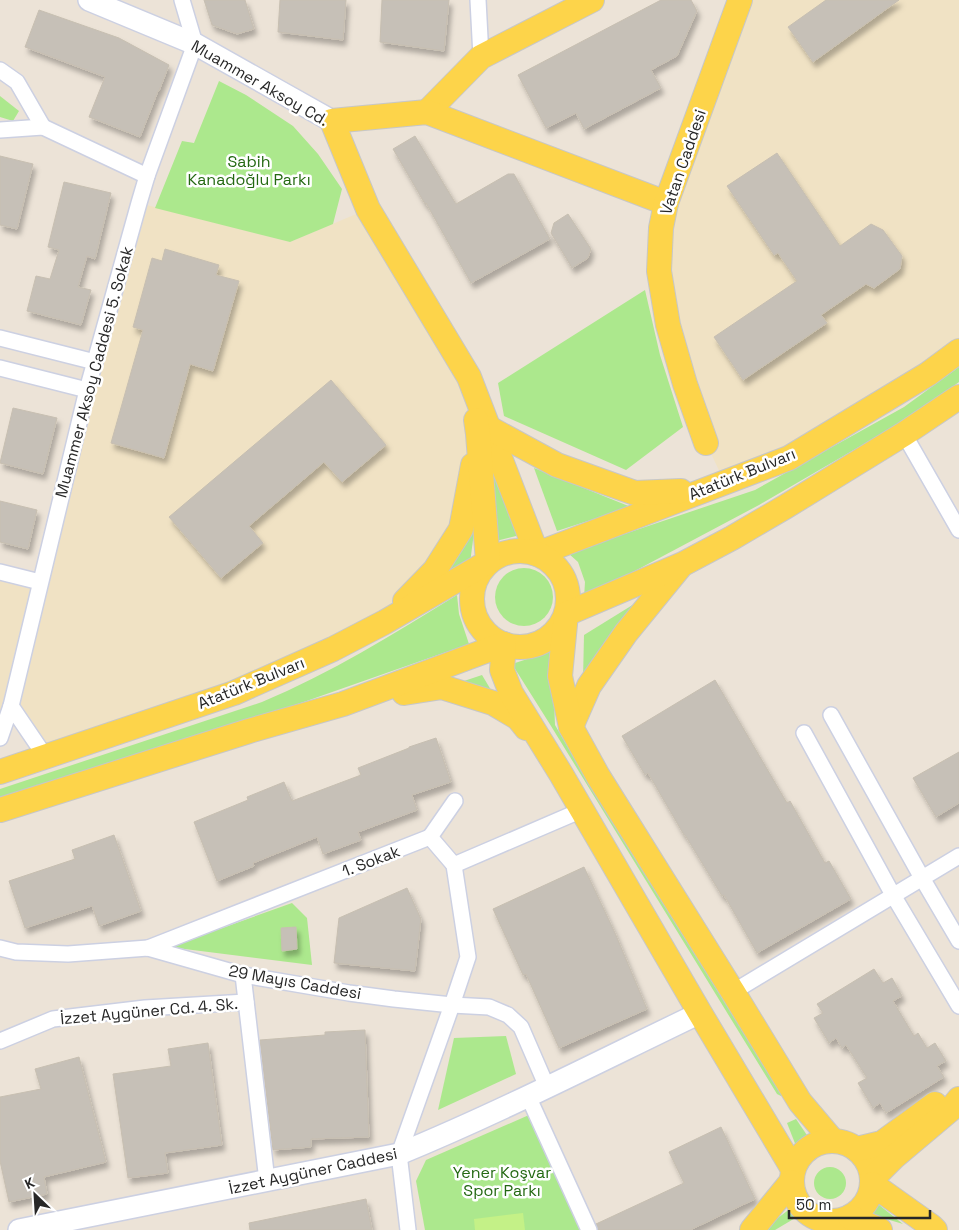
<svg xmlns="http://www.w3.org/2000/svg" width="959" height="1230" font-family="'Space Grotesk',sans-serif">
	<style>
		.education { fill: #f0e2c4 }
		.green { fill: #ace88d }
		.pitch { fill: #c4f187 }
		.building { fill: #c6c0b7; stroke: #c7bfb1; filter: url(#shadow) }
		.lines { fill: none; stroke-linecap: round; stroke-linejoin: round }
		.street-casing { stroke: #ccd0e2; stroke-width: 18 }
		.secondary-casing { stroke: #ccd0e2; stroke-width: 24 }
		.primary-casing { stroke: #c7c7c7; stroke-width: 26 }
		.street { stroke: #fff; stroke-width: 15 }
		.secondary { stroke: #fff; stroke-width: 21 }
		.primary { stroke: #fdd44a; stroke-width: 24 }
		.labels { text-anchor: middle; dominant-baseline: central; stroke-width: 5; stroke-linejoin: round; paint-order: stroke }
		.street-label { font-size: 16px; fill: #272727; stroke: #fff }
		.park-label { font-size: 16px; fill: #246912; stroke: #fff }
	</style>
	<defs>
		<filter id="shadow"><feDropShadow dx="3" dy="5.5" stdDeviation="2.5" flood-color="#0004"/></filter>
	</defs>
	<rect width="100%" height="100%" fill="#ece3d7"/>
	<!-- education -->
	<g class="education">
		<polygon points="740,0 959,0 959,351 725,483 706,443 668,325 666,203"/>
		<polygon points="139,203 290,242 368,209 469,377 478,434 461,529 385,622 45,756 11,707 0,738 0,572 40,582"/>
	</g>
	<!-- green -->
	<g class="green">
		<polygon points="219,81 246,95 293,126 318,154 342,189 333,224 290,242 155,208 182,141 194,143"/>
		<polygon points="0,96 19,111 13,121 0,117"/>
		<polygon points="645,290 660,355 683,427 626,470 504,416 498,383"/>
		<polygon points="959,367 959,382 914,415 759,505 584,598 585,582 578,562 568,553 755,490 904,407"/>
		<polygon points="489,460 520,535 492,542"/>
		<polygon points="534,468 631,507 557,531"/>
		<polygon points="476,517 470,563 445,576"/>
		<circle cx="524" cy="597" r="29"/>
		<path d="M 457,595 L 459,614 L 469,644 L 278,711 L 0,799 L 0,789 L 262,702 C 331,673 394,634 457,595 Z"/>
		<polygon points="639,601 583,680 584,635"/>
		<polygon points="552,651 555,725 595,794 781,1093 781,1096 777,1094 551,726 512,664"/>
		<polygon points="482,675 494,695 461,682"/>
		<polygon points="292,903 307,918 312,965 169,947"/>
		<polygon points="506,1036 516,1074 438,1110 454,1038"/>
		<polygon points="529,1115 581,1230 425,1230 416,1181 426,1160"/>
		<polygon points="796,1119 813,1144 798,1151 787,1123"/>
		<circle cx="830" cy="1183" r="16"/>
		<polygon points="874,1201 903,1224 866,1213"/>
		<polygon points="795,1205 802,1214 775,1230 762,1230"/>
	</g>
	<!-- pitch -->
	<polygon class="pitch" points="523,1213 525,1230 475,1230 474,1219"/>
	<!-- building -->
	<g class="building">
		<polygon points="204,0 245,0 254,29 237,34 212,25"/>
		<polygon points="280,0 346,0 343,40 278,32"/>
		<polygon points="382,0 449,0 444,51 380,42"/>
		<polygon points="661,0 691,0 697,11 677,56 651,70 661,88 584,129 576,113 546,128 518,75"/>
		<polygon points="826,0 899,0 813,62 788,27"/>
		<polygon points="39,10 119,38 169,65 159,91 158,91 140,137 89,117 105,77 25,47"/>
		<polygon points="415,136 456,204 508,174 514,174 550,239 471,283 426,203 425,204 393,149"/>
		<polygon points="777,153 840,246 871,224 883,230 902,256 900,269 874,288 866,284 821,315 827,323 743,380 714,337 797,281 778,253 774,255 727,186"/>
		<polygon points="0,156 33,164 17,229 0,225"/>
		<polygon points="64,182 111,193 95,259 87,256 78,287 91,290 81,325 27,311 36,276 50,279 59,250 48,247"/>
		<polygon points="568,214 591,249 588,258 572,268 551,233 554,223"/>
		<polygon points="165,249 219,265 216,275 239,281 213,371 190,364 164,458 111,443 143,330 133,327 152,258 162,261"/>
		<polygon points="331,380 386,445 342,482 324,462 249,526 263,543 221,578 169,517"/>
		<polygon points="13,408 57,418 43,474 0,463"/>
		<polygon points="0,501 37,510 28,549 0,542"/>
		<polygon points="715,680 787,803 790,801 825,863 829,861 851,899 757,953 724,895 722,896 685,835 684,835 648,773 645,775 622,736"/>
		<polygon points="436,738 451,782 412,795 417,810 358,832 361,840 323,854 317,837 253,863 254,866 217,881 194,822 248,800 247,797 284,782 292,801 361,775 358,768 409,748 409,747"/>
		<polygon points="959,752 959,803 936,817 913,778"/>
		<polygon points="114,835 141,911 99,926 92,906 25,928 9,881 75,859 72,850"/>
		<polygon points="584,867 615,933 647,1009 559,1048 526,974 523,975 493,909"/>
		<polygon points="407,888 421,919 415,971 334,963 339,918"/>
		<polygon points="296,927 297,949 282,951 281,928"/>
		<polygon points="874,969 883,983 892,978 902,996 893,1001 914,1036 918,1033 927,1048 935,1043 946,1061 937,1066 944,1077 886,1113 880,1103 873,1108 858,1083 867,1078 846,1045 842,1048 836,1038 829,1043 814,1018 823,1013 817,1004"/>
		<polygon points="365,1030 369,1137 311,1139 311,1147 273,1150 260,1040 325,1035 325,1032"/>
		<polygon points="208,1043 222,1145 165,1153 168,1173 128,1178 113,1074 171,1066 168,1049"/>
		<polygon points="79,1057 106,1162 44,1177 47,1194 9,1202 0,1161 0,1097 41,1089 35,1069"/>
		<polygon points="721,1127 755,1199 690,1230 598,1230 596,1224 684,1183 669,1152"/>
		<polygon points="366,1199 372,1230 250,1230 249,1223"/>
	</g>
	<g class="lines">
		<defs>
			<g id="street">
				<polyline points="478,0 481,57"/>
				<polyline points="0,70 17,82 43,127"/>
				<polyline points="0,130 43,127 147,176"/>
				<polyline points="0,338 95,362"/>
				<polyline points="0,368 87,390"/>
				<polyline points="904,434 959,530"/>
				<polyline points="0,572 40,582"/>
				<polyline points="11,706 87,390 139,203 147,176 195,44 182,0"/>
				<polyline points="831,715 922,878 959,941"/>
				<polyline points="804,733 893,895 959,1006"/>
				<polyline points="0,738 11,706 45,756"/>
				<polyline points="430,837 455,801"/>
				<polyline points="0,948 16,952 68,954 148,948 243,975 349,993 394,999 452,1005 489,1007 508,1015 521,1027 547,1087"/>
				<polyline points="148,948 430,837 454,865 582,810"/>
				<polyline points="243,975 267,1181"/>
				<polyline points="733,992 959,856"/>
				<polyline points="0,1041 53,1019 145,1008 246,1002"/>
				<polyline points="528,1096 589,1230"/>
				<polyline points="408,1230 399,1154 452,1005 468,957 454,865"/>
			</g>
			<g id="secondary">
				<polyline points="89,0 195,44 332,121"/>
				<path d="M 19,1230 L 399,1154 C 501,1112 600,1061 700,1013"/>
			</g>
			<g id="primary">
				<polyline points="427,112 481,57 592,0"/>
				<polyline points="666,203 427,112 332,121 368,209 469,377 537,554 789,458 928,374 959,351"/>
				<polyline points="489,428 557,465 635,493 681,491"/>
				<polyline points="706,443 685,384 668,325 659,271 661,228 666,203 740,0"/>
				<circle cx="520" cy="599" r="48"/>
				<polyline points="405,601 435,570 461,529 473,465"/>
				<polyline points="404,693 442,687 493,703 518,718 526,728"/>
				<polyline points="571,727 589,686 626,633 679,568"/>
				<polyline points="0,772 234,693 333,649 385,622 488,562 478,434 476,420"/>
				<polyline points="0,810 249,731 343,704 504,644 502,670 511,693 561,774 700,1013 793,1169"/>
				<polyline points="833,1141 800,1102 733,992 598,776 571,727 560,676 566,614 683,564 732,538 785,507 904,434 959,397"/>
				<circle cx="832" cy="1181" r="40"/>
				<polyline points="857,1149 882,1143 935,1104"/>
				<polyline points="872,1179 894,1157 951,1109 959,1099"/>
				<polyline points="872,1184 931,1226 935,1230"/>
				<polyline points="850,1217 880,1230"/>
				<polyline points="752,1230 791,1182"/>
			</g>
		</defs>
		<!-- street casing -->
		<use href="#street" class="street-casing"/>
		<!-- secondary casing -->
		<use href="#secondary" class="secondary-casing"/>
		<!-- primary casing -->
		<use href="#primary" class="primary-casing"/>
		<!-- street -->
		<use href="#street" class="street"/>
		<!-- secondary -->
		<use href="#secondary" class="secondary"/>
		<!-- primary -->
		<use href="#primary" class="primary"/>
	</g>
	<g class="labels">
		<!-- street labels -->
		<g class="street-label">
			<text transform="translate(260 83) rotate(30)">Muammer Aksoy Cd.</text>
			<text transform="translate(683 162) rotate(-71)">Vatan Caddesi</text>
			<text transform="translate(94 372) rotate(-75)">Muammer Aksoy Caddesi 5. Sokak</text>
			<text transform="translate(742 474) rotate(-22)">Atatürk Bulvarı</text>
			<text transform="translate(251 683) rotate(-22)">Atatürk Bulvarı</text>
			<text transform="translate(371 861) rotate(-21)">1. Sokak</text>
			<text transform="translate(295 982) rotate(10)">29 Mayıs Caddesi</text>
			<text transform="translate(149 1011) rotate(-5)">İzzet Aygüner Cd. 4. Sk.</text>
			<text transform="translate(313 1171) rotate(-12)">İzzet Aygüner Caddesi</text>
		</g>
		<!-- park labels -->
		<g class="park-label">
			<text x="249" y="161">Sabih<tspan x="249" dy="18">Kanadoğlu Parkı</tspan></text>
			<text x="502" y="1172">Yener Koşvar<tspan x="502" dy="18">Spor Parkı</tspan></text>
		</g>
	</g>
	<!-- north arrow -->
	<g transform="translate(35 1195) rotate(335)" stroke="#ffffff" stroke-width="4" paint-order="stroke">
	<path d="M0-4L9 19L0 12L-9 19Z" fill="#272727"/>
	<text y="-8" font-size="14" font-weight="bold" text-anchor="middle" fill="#272727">K</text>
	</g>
	<!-- scale -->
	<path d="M789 1210v8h141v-8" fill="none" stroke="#272727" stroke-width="2.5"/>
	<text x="796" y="1210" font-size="15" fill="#272727" stroke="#ffffff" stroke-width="4" paint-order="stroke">50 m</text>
</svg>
